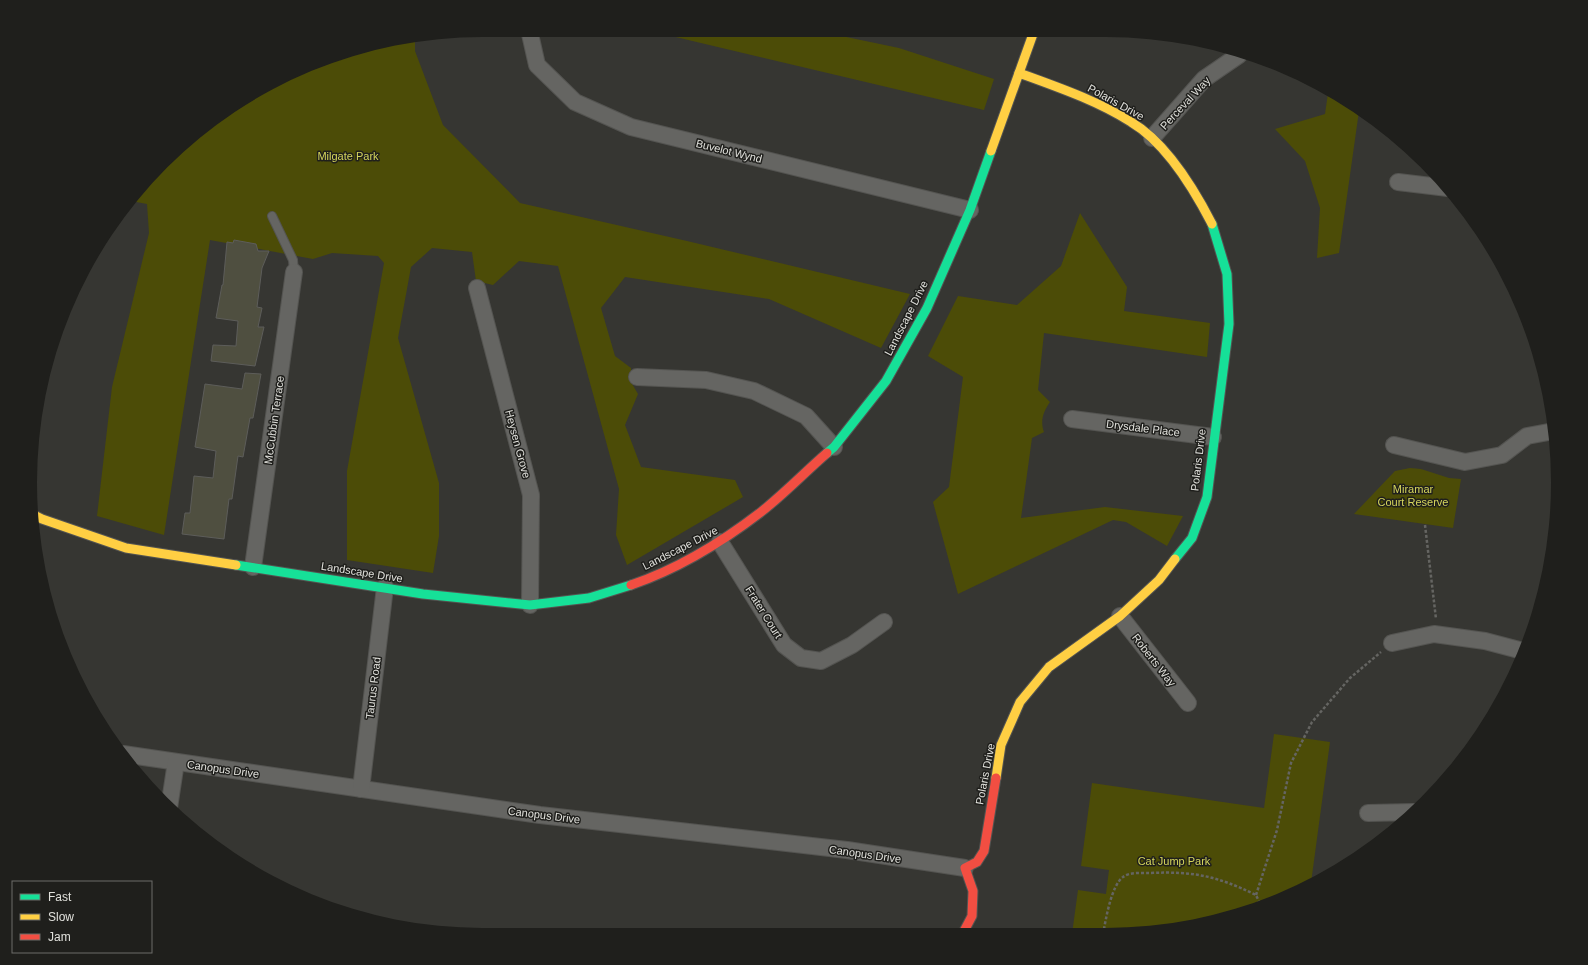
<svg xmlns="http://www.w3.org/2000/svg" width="1588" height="965" font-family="Helvetica,sans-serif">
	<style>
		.green { fill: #4c4c07 }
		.building { fill: #4f4f40; stroke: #5d5d5a }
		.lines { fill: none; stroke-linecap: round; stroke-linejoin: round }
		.lane-casing { stroke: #545451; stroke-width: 10 }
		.street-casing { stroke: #545451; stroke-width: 18 }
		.fast-casing { stroke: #545451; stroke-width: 11 }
		.slow-casing { stroke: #545451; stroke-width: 11 }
		.jam-casing { stroke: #545451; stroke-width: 11 }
		.path { stroke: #656562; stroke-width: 2.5; stroke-dasharray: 3 2; stroke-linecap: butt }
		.lane { stroke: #656562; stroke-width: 8 }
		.street { stroke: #656562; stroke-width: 16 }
		.fast { stroke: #16e098; stroke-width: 9 }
		.slow { stroke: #ffcf43; stroke-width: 9 }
		.jam { stroke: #f24e42; stroke-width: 9 }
		.labels { text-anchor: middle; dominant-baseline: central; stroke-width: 3; stroke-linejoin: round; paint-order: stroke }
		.street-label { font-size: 11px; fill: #e1e1dc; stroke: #1f1f1c }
		.park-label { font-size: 11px; fill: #d5d55c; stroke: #1f1f1c }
	</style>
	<rect width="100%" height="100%" fill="#363632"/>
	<!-- green -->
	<g class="green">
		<polygon points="663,34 832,34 899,48 994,79 984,110"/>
		<polygon points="415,36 415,51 443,125 520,203 687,241 910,294 881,348 769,299 625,277 601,308 615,356 631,368 631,382 638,394 625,425 641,467 735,480 743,497 627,565 616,535 619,489 558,266 519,261 493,285 476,281 472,252 432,248 411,267 398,338 439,483 439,536 433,573 347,560 347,471 384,263 378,256 332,253 313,259 210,240 164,535 97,516 112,387 149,233 147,204 131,201 162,163 207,123 282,77 337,54"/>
		<polygon points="1328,93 1359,111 1339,253 1317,258 1320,208 1305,161 1275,129 1325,114"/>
		<path d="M 1080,213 L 1127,287 L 1124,311 L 1210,323 L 1207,357 L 1044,333 L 1038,390 L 1050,402 C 1043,412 1040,421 1044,432 L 1032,438 L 1021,518 L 1105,507 L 1183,516 L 1167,546 L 1126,522 L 1113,520 L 958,594 L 933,502 L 949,487 L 963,377 L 928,356 L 958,296 L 1017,305 L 1061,266 Z"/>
		<polygon points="1410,468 1421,469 1449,478 1461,479 1453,528 1354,514 1395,471"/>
		<polygon points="1274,734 1330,742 1311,883 1223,920 1135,934 1072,934 1078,890 1106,894 1109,870 1081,866 1092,783 1264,808"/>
	</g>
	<!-- building -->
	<g class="building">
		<polygon points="234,240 256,244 258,251 269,251 262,268 257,307 262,308 258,327 264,327 255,366 211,361 213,345 236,346 238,321 216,318 222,285 223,285 227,242 233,243"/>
		<polygon points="245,373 261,374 253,418 250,418 243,457 238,456 232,499 229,499 224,539 182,534 185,513 190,513 194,476 213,478 216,451 195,447 205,384 242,389"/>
	</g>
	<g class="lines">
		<defs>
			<polyline id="lane" points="272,216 293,260 294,272"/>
			<g id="street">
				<polyline points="530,34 537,65 575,102 631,127 970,210"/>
				<polyline points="1152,138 1204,79 1239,55"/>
				<polyline points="1398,182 1448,188"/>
				<polyline points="477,288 531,495 530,605"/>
				<polyline points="637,377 706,380 754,391 806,416 834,447"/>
				<polyline points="1072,419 1213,437"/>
				<polyline points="1394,445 1465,462 1502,455 1527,436 1554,431"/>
				<polyline points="720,542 784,645 801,658 821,661 852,645 884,622"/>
				<polyline points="253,567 294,272"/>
				<polyline points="1120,616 1188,703"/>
				<polyline points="1392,643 1434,634 1485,641 1523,651"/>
				<polyline points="123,754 540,815 847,850 965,868"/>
				<polyline points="361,789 385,587"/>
				<polyline points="169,808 176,762"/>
				<polyline points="1368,813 1414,812"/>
			</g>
			<g id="fast">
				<polyline points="827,453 834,447 886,381 927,308 970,210 991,151"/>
				<polyline points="1175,559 1192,538 1207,497 1229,324 1227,274 1212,224"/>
				<polyline points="236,565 423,594 530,605 589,598 631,585"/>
			</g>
			<g id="slow">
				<path d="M 1019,73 C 1057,87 1096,100 1131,122 C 1165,142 1194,189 1212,224"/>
				<polyline points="991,151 1033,34"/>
				<polyline points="32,514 42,519 126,548 236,565"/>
				<polyline points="996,778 1001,745 1020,702 1049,667 1120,616 1159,580 1175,559"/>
			</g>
			<g id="jam">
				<path d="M 631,585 C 678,569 722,542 761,512 C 784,494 805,472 827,453"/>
				<polyline points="963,933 972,916 973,891 965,868 977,862 984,851 996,778"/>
			</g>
		</defs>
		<!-- lane casing -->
		<use href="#lane" class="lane-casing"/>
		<!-- street casing -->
		<use href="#street" class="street-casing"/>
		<!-- fast casing -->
		<use href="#fast" class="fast-casing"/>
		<!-- slow casing -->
		<use href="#slow" class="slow-casing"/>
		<!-- jam casing -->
		<use href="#jam" class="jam-casing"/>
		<!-- path -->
		<g class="path">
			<polyline points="1425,525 1436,619"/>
			<polyline points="1256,895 1277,830 1291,763 1312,722 1350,678 1381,652"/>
			<path d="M 1103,934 C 1106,919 1111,886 1123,877 C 1129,872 1142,873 1150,873 C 1193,871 1217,876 1256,895 L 1260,904"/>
		</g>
		<!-- lane -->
		<use href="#lane" class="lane"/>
		<!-- street -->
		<use href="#street" class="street"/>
		<!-- fast -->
		<use href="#fast" class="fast"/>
		<!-- slow -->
		<use href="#slow" class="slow"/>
		<!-- jam -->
		<use href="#jam" class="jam"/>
	</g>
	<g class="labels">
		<!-- street labels -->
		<g class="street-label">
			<text transform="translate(1116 102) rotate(29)">Polaris Drive</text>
			<text transform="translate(1185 103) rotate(-47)">Perceval Way</text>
			<text transform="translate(729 151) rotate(14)">Buvelot Wynd</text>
			<text transform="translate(906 318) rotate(-63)">Landscape Drive</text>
			<text transform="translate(274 420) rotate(-82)">McCubbin Terrace</text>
			<text transform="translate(1143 428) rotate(7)">Drysdale Place</text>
			<text transform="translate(518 444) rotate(75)">Heysen Grove</text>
			<text transform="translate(1198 460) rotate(-83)">Polaris Drive</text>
			<text transform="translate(680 548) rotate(-27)">Landscape Drive</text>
			<text transform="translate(362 572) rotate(9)">Landscape Drive</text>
			<text transform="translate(764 612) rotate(58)">Frater Court</text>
			<text transform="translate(1154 660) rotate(52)">Roberts Way</text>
			<text transform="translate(373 688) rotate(-83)">Taurus Road</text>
			<text transform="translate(223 769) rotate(8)">Canopus Drive</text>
			<text transform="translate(985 774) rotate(-79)">Polaris Drive</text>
			<text transform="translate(544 815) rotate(7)">Canopus Drive</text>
			<text transform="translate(865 854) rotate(8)">Canopus Drive</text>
		</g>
		<!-- park labels -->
		<g class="park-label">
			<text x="348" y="156">Milgate Park</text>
			<text x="1413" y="489">Miramar<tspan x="1413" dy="13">Court Reserve</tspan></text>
			<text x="1174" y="861">Cat Jump Park</text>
		</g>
	</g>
	<!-- crop -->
	<path d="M0 0H1588V965H0ZM482 37H1106A445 445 0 0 1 1551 482V483A445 445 0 0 1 1106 928H482A445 445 0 0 1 37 483V482A445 445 0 0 1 482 37Z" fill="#1f1f1c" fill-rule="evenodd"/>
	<!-- legend -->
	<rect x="12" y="881" width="140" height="72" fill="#1f1f1c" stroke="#6d6d69"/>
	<rect x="20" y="894" width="20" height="6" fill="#16e098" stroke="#6d6d69"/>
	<text x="48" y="901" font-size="12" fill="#e1e1dc">Fast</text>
	<rect x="20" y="914" width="20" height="6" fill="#ffcf43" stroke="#6d6d69"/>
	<text x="48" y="921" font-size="12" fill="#e1e1dc">Slow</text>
	<rect x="20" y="934" width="20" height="6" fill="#f24e42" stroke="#6d6d69"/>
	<text x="48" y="941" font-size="12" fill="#e1e1dc">Jam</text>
</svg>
